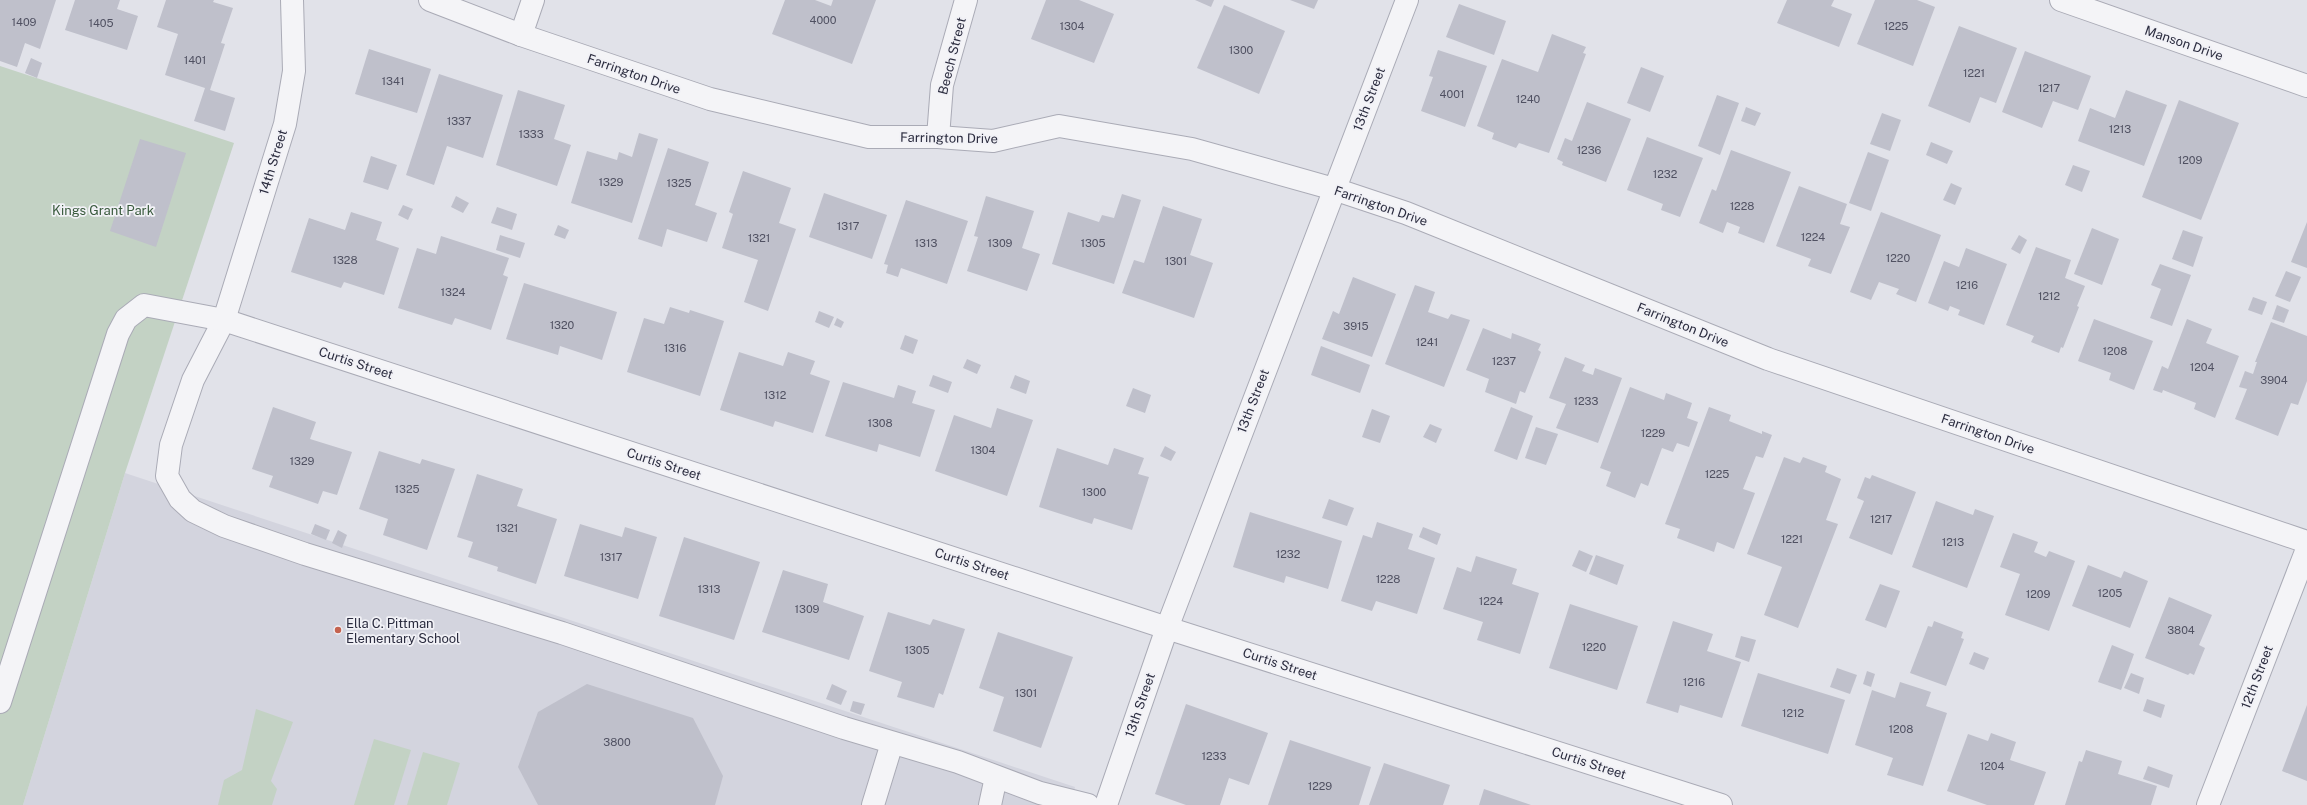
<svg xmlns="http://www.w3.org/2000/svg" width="2307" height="805" font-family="'Public Sans',sans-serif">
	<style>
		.built { fill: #d3d4de }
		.green { fill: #c3d2c4 }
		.building { fill: #bfc0cb }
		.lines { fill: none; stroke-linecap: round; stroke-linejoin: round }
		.minor-casing { stroke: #aaabb6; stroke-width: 24 }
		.minor { stroke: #f4f4f7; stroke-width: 22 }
		.poi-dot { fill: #c5634f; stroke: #f1f1f6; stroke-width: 1.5 }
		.labels { text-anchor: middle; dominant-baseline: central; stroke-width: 3.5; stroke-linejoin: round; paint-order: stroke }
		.number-label { font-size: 11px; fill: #505162 }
		.street-label { font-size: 13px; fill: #2b2c3f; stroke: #f1f1f6 }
		.park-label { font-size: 13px; fill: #395a3d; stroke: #f1f1f6 }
		.poi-label { font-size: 13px; fill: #2b2c3f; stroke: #f1f1f6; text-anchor: start }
	</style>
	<rect width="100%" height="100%" fill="#e1e2e9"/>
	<!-- built -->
	<polygon class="built" points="125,473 1075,787 1071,805 23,805"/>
	<!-- green -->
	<g class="green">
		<polygon points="0,66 234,143 125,473 23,805 0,805"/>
		<polygon points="256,709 293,722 271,781 277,789 272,805 218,805 224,780 242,770"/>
		<polygon points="374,739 411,750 394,805 354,805"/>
		<polygon points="423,752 460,763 447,805 407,805"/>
	</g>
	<!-- building -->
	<g class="building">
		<polygon points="0,0 56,0 40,49 25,43 17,67 0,61"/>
		<polygon points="75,0 120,0 117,9 138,16 127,50 65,30"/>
		<polygon points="166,0 214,0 213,2 233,8 221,43 225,44 210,90 235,98 225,131 194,121 205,88 165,75 178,34 157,27"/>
		<polygon points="785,0 815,0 831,6 833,0 876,0 852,64 772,34"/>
		<polygon points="1046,0 1079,0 1114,14 1094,63 1031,39"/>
		<polygon points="1195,0 1214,0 1211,7"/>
		<polygon points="1290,0 1318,0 1314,9"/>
		<polygon points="1787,0 1834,0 1831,6 1852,14 1839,47 1777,23"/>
		<polygon points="1875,0 1917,0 1935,7 1913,66 1857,44"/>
		<polygon points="1459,4 1506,21 1494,55 1446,37"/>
		<polygon points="1224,5 1285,31 1259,94 1197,68"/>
		<polygon points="1959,26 2017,48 1996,103 1980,97 1970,123 1928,106"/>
		<polygon points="1552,34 1586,47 1583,53 1586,54 1549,153 1519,143 1516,148 1492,139 1494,133 1477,126 1502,59 1538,72"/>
		<polygon points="369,49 431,69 417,113 355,94"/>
		<polygon points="1438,50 1487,66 1465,127 1421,111 1433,77 1429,76"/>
		<polygon points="2025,51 2091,76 2078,110 2053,101 2042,128 2002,112"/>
		<polygon points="31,58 42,63 37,78 25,73"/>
		<polygon points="1641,67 1664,76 1650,112 1627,103"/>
		<polygon points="439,74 503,95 483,158 447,146 434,185 406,175"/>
		<polygon points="518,90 565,105 554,139 571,145 557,186 496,165"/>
		<polygon points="2126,90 2167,105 2144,166 2078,141 2090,108 2115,118"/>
		<polygon points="1717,95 1739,103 1720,155 1698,146"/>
		<polygon points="2179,100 2239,123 2201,220 2142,197"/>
		<polygon points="1587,102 1631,119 1606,182 1562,165 1563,162 1557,159 1565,138 1572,141"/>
		<polygon points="1746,107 1761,113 1755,126 1741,121"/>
		<polygon points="1882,113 1901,120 1890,151 1870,144"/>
		<polygon points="639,133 658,139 632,223 571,203 587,151 617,160 619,152 632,157"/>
		<polygon points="1647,137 1703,158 1680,217 1661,210 1663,204 1627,190"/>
		<polygon points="140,139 186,153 156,247 110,231"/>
		<polygon points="1931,142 1953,151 1947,164 1926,155"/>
		<polygon points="668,148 709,162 695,205 717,213 707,242 667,229 662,247 638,239"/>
		<polygon points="1731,150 1791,172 1764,243 1738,233 1740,227 1727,222 1723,233 1699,223 1712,189 1716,191"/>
		<polygon points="1868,152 1889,160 1871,211 1849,203"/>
		<polygon points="371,156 397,165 388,190 363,182"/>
		<polygon points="2073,165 2090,171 2082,192 2065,185"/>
		<polygon points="743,171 791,188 779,223 796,229 768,311 744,302 758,260 722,248 733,214 729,212"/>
		<polygon points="1951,183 1962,188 1955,205 1943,200"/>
		<polygon points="1799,186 1847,204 1840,224 1850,227 1831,274 1808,266 1811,259 1776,246"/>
		<polygon points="824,193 887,215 872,259 809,237"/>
		<polygon points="1122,194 1141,200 1114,284 1052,264 1068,212 1099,222 1102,215 1114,218"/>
		<polygon points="456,196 469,203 463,213 451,207"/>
		<polygon points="986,196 1034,211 1022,248 1040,254 1027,291 967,271 978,237 974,236"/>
		<polygon points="906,200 968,221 947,284 901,268 898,277 886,273 888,265 884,264"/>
		<polygon points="403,205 413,209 408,220 398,215"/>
		<polygon points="1163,206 1202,219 1190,255 1213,263 1194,318 1122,293 1134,260 1144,263"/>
		<polygon points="497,207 517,214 512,230 491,223"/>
		<polygon points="351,212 382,222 376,240 399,248 384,295 344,282 341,288 291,272 309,218 345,230"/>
		<polygon points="1881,212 1941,235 1916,302 1896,294 1899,289 1879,282 1871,300 1850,292"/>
		<polygon points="2307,222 2307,268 2291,262"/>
		<polygon points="558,225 569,230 565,239 554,235"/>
		<polygon points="2092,228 2119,239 2102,285 2074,274"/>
		<polygon points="2183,230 2203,237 2193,267 2172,259"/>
		<polygon points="500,235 525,243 520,258 496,250"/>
		<polygon points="2019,235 2027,240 2020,254 2011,249"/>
		<polygon points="441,236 509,258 503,275 508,277 491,330 455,318 452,325 398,308 417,248 436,254"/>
		<polygon points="2036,247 2071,260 2065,278 2085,286 2077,306 2079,307 2063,348 2061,347 2059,353 2031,342 2034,336 2006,325"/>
		<polygon points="1966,248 2007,264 1984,325 1958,315 1960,310 1950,306 1948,311 1928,303 1944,261 1959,267"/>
		<polygon points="2160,264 2191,275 2172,326 2150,318 2161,289 2151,285"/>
		<polygon points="2286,271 2301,277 2290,302 2275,296"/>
		<polygon points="1353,277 1396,294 1372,357 1322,339 1333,311 1339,314"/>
		<polygon points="524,283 617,312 602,360 560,346 558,355 506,339"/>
		<polygon points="1415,285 1435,292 1428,312 1448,319 1451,314 1470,320 1444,387 1385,364"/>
		<polygon points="2253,297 2267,302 2262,315 2248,310"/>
		<polygon points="2277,305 2289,310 2284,323 2272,319"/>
		<polygon points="670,307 689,313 690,310 724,321 700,396 627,372 644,318 664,324"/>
		<polygon points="819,311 834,317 829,328 815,322"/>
		<polygon points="837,318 844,322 841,328 834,325"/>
		<polygon points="2094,319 2153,341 2134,390 2109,380 2111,373 2078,361"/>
		<polygon points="2187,319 2212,329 2206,343 2239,356 2215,418 2194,409 2196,403 2163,390 2162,393 2153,390 2162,366 2168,369"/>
		<polygon points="2271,322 2307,336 2307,381 2298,405 2291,403 2278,436 2235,419 2247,389 2239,387 2245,371 2253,374 2257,362 2255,362"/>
		<polygon points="1483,328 1511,339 1512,333 1541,344 1538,350 1541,352 1525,393 1520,391 1516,404 1485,392 1489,379 1466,370"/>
		<polygon points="905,335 918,340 913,354 900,349"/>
		<polygon points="1321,346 1370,365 1360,393 1311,375"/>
		<polygon points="739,352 783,366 788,352 815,361 810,374 830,381 813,433 775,421 773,427 720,410"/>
		<polygon points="1565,357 1585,365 1582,371 1593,375 1595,368 1622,378 1598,443 1556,428 1566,404 1549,398"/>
		<polygon points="967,359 981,365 977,374 963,368"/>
		<polygon points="933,375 952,382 948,393 929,386"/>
		<polygon points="1015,375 1030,381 1026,394 1010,388"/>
		<polygon points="843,382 894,398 898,385 916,391 912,403 935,410 920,457 879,444 877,452 825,436"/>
		<polygon points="1630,387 1664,400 1666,393 1692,403 1687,418 1698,422 1689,447 1677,443 1673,452 1662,448 1648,486 1641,483 1635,498 1606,486 1611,472 1600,468"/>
		<polygon points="1133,388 1151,395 1145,413 1126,406"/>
		<polygon points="273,407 316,422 310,439 352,452 337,495 323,491 318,504 269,487 273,476 252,469"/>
		<polygon points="1511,407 1533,416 1517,460 1494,451"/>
		<polygon points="1709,407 1731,415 1729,421 1762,434 1762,431 1772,435 1763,458 1756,456 1743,489 1755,493 1734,549 1717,542 1714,552 1677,538 1680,529 1665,524"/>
		<polygon points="997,408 1033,420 1007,496 935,471 954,415 991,428"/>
		<polygon points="1372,409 1390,416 1380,443 1362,437"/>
		<polygon points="1430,424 1442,429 1436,443 1423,437"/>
		<polygon points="1536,427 1558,434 1546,465 1525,458"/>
		<polygon points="1165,446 1176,452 1171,461 1160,456"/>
		<polygon points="1057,448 1108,465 1114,448 1144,458 1138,474 1149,477 1132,530 1094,518 1092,524 1039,507"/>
		<polygon points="379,451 420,464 422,459 455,469 427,550 383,535 388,519 359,509"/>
		<polygon points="1784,457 1800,463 1803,457 1827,466 1825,472 1841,479 1826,520 1838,524 1798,628 1764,615 1782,567 1747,554"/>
		<polygon points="477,474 523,489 517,506 557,519 536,584 497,571 498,567 468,557 473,542 457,537"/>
		<polygon points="1872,475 1916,492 1892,555 1849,538 1864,501 1857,498 1865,477 1870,479"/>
		<polygon points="1329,499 1354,508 1347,526 1322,518"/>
		<polygon points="1936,501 1973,515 1975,509 1994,516 1967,588 1912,567"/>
		<polygon points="1250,512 1342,541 1328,589 1286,576 1284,583 1233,567"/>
		<polygon points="1377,522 1413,534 1408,549 1435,558 1417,614 1376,601 1372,611 1341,601 1363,535 1372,538"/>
		<polygon points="315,524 330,530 326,540 311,534"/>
		<polygon points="580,524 622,537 625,527 657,537 638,599 564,576"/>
		<polygon points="1423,527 1441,534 1437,545 1419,537"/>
		<polygon points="338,530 347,535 342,548 332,543"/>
		<polygon points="2013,533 2038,542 2034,552 2046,557 2049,551 2075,561 2049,631 2005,615 2020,574 2000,567"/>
		<polygon points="684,537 760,562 734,640 659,616"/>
		<polygon points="1579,550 1593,556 1586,572 1572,566"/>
		<polygon points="1596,555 1624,565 1617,585 1589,574"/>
		<polygon points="1476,556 1517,569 1512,584 1539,593 1520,654 1477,640 1483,622 1443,609 1457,567 1471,572"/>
		<polygon points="2088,565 2121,578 2124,571 2148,581 2130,628 2072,606"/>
		<polygon points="783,570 828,584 823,602 864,616 849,660 762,632"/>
		<polygon points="1880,584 1900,591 1886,628 1865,620"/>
		<polygon points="2169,597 2212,615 2199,645 2205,648 2194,675 2190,673 2188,675 2145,658"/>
		<polygon points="1570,604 1638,626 1617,690 1549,668"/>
		<polygon points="888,612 930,625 933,619 965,629 943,695 939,693 934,708 897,697 902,682 869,671"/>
		<polygon points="1673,621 1713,634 1707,651 1741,662 1722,718 1680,705 1678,713 1646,703"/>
		<polygon points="1934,621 1963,632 1961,638 1964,639 1946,686 1910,673 1928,626 1932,627"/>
		<polygon points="998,632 1073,657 1041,748 993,731 1004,697 979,688"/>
		<polygon points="1741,636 1756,640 1749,662 1735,657"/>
		<polygon points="2112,645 2134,654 2121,690 2098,682"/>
		<polygon points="1974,652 1989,658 1984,670 1969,664"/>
		<polygon points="1837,668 1857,675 1850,694 1830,687"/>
		<polygon points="1867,671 1875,674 1871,687 1863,684"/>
		<polygon points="1758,673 1845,700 1828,754 1741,726"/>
		<polygon points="2131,673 2144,678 2139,694 2124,688"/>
		<polygon points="1900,682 1931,692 1926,706 1947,713 1923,786 1887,775 1893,758 1855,745 1872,690 1895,698"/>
		<polygon points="587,684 693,718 723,776 715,805 538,805 518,767 538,712"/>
		<polygon points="832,684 847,691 841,705 826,699"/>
		<polygon points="2147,699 2165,705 2161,718 2143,711"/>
		<polygon points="853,701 865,704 861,715 850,711"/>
		<polygon points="1186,704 1268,733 1249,785 1229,778 1220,805 1186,805 1155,794"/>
		<polygon points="2307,705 2307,781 2282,771"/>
		<polygon points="1991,733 2016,742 2010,760 2046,772 2034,805 1987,805 1947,791 1968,734 1988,741"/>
		<polygon points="1290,740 1371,767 1359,805 1268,805"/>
		<polygon points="2086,750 2122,761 2118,774 2157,786 2151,805 2065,805 2079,761 2082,762"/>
		<polygon points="1384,763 1450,785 1443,805 1369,805"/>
		<polygon points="2148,766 2173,775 2169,788 2143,779"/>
		<polygon points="1484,789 1531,805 1479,805"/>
	</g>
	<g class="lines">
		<defs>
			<g id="minor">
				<polyline points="292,0 294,71 285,124 224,320 193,380 171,445 167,476 180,499 193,511 224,526 305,554 562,633 844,728 958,762 1040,793 1088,805"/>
				<polyline points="430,0 521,35 710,99 869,137 938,137 993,141 1059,126 1192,149 1334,189 1406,213 1768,359 2307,542"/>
				<polyline points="2061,0 2307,86"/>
				<polyline points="521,35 533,0"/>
				<polyline points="938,137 942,85 966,0"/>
				<polyline points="0,702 118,334 126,319 144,305 224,320 1167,628 1721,805"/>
				<polyline points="873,805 892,743"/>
				<polyline points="990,805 996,777"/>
				<polyline points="1106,805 1167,628 1407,0"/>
				<polyline points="2208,805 2307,549"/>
			</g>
		</defs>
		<!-- minor casing -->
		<use href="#minor" class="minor-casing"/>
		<!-- minor -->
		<use href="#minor" class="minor"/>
	</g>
	<!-- markers -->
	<circle class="poi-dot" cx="338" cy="630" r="4"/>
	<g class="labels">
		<!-- number labels -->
		<g class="number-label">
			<text x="823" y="20">4000</text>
			<text x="24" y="22">1409</text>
			<text x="101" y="23">1405</text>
			<text x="1072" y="26">1304</text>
			<text x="1896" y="26">1225</text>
			<text x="1241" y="50">1300</text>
			<text x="195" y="60">1401</text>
			<text x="1974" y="73">1221</text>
			<text x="393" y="81">1341</text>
			<text x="2049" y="88">1217</text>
			<text x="1452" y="94">4001</text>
			<text x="1528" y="99">1240</text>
			<text x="459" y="121">1337</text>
			<text x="2120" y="129">1213</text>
			<text x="531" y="134">1333</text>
			<text x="1589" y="150">1236</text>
			<text x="2190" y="160">1209</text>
			<text x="1665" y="174">1232</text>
			<text x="611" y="182">1329</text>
			<text x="679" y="183">1325</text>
			<text x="1742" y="206">1228</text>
			<text x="848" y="226">1317</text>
			<text x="1813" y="237">1224</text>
			<text x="759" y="238">1321</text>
			<text x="926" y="243">1313</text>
			<text x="1000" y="243">1309</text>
			<text x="1093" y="243">1305</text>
			<text x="1898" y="258">1220</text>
			<text x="345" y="260">1328</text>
			<text x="1176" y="261">1301</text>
			<text x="1967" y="285">1216</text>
			<text x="453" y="292">1324</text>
			<text x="2049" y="296">1212</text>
			<text x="562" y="325">1320</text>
			<text x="1356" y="326">3915</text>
			<text x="1427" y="342">1241</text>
			<text x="675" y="348">1316</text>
			<text x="2115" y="351">1208</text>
			<text x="1504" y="361">1237</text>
			<text x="2202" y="367">1204</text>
			<text x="2274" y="380">3904</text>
			<text x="775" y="395">1312</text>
			<text x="1586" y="401">1233</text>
			<text x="880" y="423">1308</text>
			<text x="1653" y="433">1229</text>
			<text x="983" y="450">1304</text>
			<text x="302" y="461">1329</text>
			<text x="1717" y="474">1225</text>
			<text x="407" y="489">1325</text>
			<text x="1094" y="492">1300</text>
			<text x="1881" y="519">1217</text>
			<text x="507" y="528">1321</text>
			<text x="1792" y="539">1221</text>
			<text x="1953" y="542">1213</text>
			<text x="1288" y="554">1232</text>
			<text x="611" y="557">1317</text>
			<text x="1388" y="579">1228</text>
			<text x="709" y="589">1313</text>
			<text x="2110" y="593">1205</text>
			<text x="2038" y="594">1209</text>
			<text x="1491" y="601">1224</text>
			<text x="807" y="609">1309</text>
			<text x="2181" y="630">3804</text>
			<text x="1594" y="647">1220</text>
			<text x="917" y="650">1305</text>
			<text x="1694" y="682">1216</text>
			<text x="1026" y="693">1301</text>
			<text x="1793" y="713">1212</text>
			<text x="1901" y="729">1208</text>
			<text x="617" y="742">3800</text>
			<text x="1214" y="756">1233</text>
			<text x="1992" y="766">1204</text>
			<text x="1320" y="786">1229</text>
		</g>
		<!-- street labels -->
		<g class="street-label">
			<text transform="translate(2184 43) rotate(19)">Manson Drive</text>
			<text transform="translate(952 56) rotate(-76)">Beech Street</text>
			<text transform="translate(634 74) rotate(19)">Farrington Drive</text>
			<text transform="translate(1369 99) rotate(-69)">13th Street</text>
			<text transform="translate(949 138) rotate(1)">Farrington Drive</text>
			<text transform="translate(273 162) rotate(-73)">14th Street</text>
			<text transform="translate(1381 206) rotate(19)">Farrington Drive</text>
			<text transform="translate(1683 325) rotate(22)">Farrington Drive</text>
			<text transform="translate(356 363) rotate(18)">Curtis Street</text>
			<text transform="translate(1253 401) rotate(-69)">13th Street</text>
			<text transform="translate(1988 434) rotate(19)">Farrington Drive</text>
			<text transform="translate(664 464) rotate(18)">Curtis Street</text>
			<text transform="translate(972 564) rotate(18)">Curtis Street</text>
			<text transform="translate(1280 664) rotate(18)">Curtis Street</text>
			<text transform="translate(2257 677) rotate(-69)">12th Street</text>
			<text transform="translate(1140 705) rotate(-71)">13th Street</text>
			<text transform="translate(1589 763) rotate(18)">Curtis Street</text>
		</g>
		<!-- park labels -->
		<g class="park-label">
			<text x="103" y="210">Kings Grant Park</text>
		</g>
		<!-- poi labels -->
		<g class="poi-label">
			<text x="346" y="623">Ella C. Pittman<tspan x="346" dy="15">Elementary School</tspan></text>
		</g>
	</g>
</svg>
